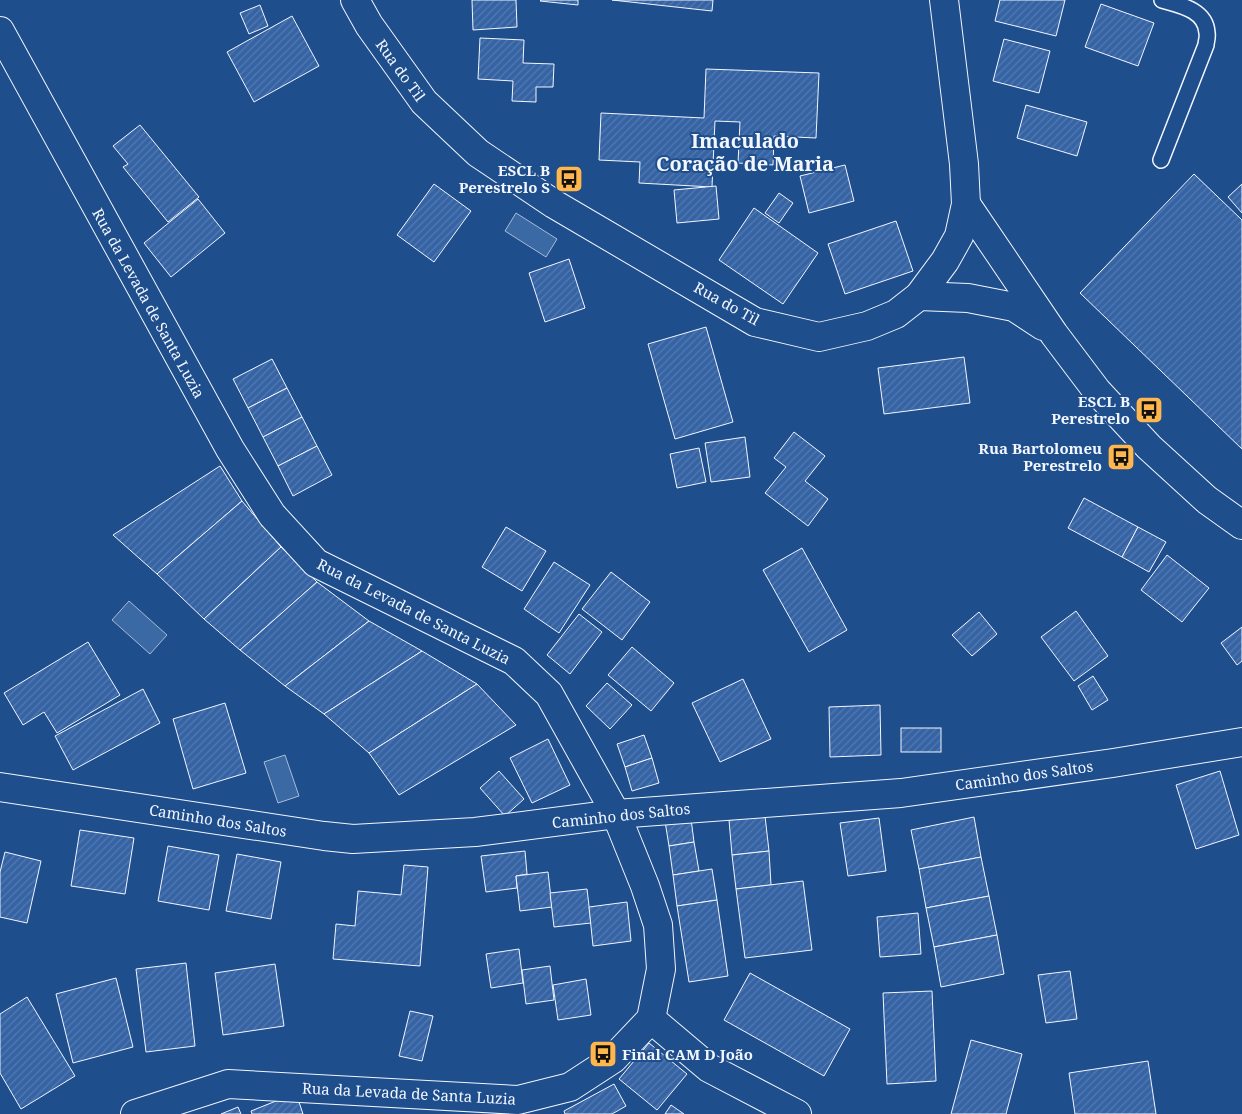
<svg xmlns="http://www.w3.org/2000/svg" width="1242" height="1114" font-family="'Noto Serif',serif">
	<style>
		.water { fill: #3b69a3; stroke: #a8bbd7 }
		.building { fill: url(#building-hatch); stroke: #f2f6ff }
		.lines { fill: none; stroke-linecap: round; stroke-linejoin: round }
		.lane-casing { stroke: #f2f6ff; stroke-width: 18 }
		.street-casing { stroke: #f2f6ff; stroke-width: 30 }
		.secondary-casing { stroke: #f2f6ff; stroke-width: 30 }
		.lane { stroke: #1f4e8c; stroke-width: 15 }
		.street { stroke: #1f4e8c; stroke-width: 28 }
		.secondary { stroke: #1f4e8c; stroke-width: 28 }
		.labels { text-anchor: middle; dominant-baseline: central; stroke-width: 4; stroke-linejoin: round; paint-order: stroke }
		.street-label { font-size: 15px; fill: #f2f6ff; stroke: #1f4e8c }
		.poi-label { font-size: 15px; font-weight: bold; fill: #f2f6ff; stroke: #1f4e8c; text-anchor: end }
		.district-label { font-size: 20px; font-weight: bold; fill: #f2f6ff; stroke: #1f4e8c }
	</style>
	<defs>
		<pattern id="building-hatch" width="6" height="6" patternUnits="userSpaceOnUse" patternTransform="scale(1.25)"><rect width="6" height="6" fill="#3563a3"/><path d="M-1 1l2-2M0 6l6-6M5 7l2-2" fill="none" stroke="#537ab1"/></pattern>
	</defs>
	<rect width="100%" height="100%" fill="#1f4e8c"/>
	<!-- water -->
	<g class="water">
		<polygon points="516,213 557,239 546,257 505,231"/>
		<polygon points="129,601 167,635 150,654 112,620"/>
		<polygon points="285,755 299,796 278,803 264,762"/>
	</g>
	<!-- building -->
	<g class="building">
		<polygon points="472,0 516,0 517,27 473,30"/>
		<polygon points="541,0 578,0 578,5 540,1"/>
		<polygon points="612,0 713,0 712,11"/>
		<polygon points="1000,0 1065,0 1056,36 995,21"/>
		<polygon points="1101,4 1154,23 1138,66 1085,47"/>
		<polygon points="260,5 268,26 249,34 240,13"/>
		<polygon points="292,16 319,66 254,102 227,52"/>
		<polygon points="480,38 524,40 523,63 554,64 553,87 536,87 536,102 512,101 513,81 478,79"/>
		<polygon points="1004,39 1050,51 1039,93 993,81"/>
		<polygon points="706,69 819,73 816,138 774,136 773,165 738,163 740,122 715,121 712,187 639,183 640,162 599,160 601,113 704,118"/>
		<polygon points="1026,105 1087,122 1077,156 1017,138"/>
		<polygon points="140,125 199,197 168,222 123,167 128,164 113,146"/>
		<polygon points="845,165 854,201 809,213 800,176"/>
		<polygon points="1194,174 1242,220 1242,449 1080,293"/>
		<polygon points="434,184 471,211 434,262 397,235"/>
		<polygon points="1242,184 1242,213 1228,197"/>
		<polygon points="716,186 719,219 677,223 674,190"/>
		<polygon points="779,193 793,203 779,223 765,213"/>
		<polygon points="198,199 225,233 171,277 144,243"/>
		<polygon points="754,208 818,253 783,304 719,260"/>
		<polygon points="896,221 913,271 845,294 828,244"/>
		<polygon points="569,259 585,308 545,322 529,273"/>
		<polygon points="706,327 733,422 675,439 648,344"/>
		<polygon points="964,357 970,403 884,414 878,368"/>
		<polygon points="272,359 287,388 248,408 233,379"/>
		<polygon points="287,388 302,417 263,437 248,408"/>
		<polygon points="302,417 317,446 278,466 263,437"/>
		<polygon points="794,432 825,456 805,481 828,499 808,526 765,493 786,467 774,458"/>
		<polygon points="745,437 750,477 711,482 705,443"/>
		<polygon points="317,446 332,475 293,496 278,466"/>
		<polygon points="699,448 706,482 677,488 670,454"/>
		<polygon points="220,466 242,501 157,574 113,535"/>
		<polygon points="1084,498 1138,527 1122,557 1068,528"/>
		<polygon points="242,501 281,547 204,619 157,574"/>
		<polygon points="506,527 546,551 522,591 482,567"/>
		<polygon points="1138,527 1166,542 1149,572 1122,557"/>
		<polygon points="281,547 317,582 240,650 204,619"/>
		<polygon points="802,548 847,630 809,652 763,570"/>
		<polygon points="1167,555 1209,588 1182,622 1141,590"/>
		<polygon points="554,562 590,585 559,633 524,609"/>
		<polygon points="611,572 650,602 622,640 582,609"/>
		<polygon points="317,582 369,621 285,686 240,650"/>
		<polygon points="1076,611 1108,656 1074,681 1041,637"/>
		<polygon points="979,612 997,634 972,656 952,635"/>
		<polygon points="579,614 602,632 570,674 547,655"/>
		<polygon points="369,621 422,651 324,714 285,686"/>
		<polygon points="1242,627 1242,661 1237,665 1221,643"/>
		<polygon points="88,642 120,695 57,733 44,712 23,725 4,693"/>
		<polygon points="632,647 674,683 651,711 608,675"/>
		<polygon points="422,651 477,684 369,753 324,714"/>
		<polygon points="1093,676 1108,700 1092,710 1078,686"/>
		<polygon points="743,679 771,739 720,762 692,703"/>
		<polygon points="607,683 632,705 610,729 586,706"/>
		<polygon points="477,684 516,725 399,795 369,753"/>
		<polygon points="143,689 160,723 73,770 55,736"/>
		<polygon points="225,703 246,773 193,789 173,719"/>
		<polygon points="880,705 881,755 830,757 829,707"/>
		<rect x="901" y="728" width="40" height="24"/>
		<polygon points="644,735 652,758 625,767 617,744"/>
		<polygon points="548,739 570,785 532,803 510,758"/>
		<polygon points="652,758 659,783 632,791 625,767"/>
		<polygon points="499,771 524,799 505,816 480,788"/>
		<polygon points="1220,771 1239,835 1196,849 1176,785"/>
		<polygon points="690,811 694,842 669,846 664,815"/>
		<polygon points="765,816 769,851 732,855 729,820"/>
		<polygon points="974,817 981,857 919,869 911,830"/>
		<polygon points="879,818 886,871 848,876 840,823"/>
		<polygon points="80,830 134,838 125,894 71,886"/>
		<polygon points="694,842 699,871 673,875 669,846"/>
		<polygon points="168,846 219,855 209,910 158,901"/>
		<polygon points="525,851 527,874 516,876 517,888 486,892 481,856"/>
		<polygon points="769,851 771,885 736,889 732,855"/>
		<polygon points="5,852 41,861 27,923 0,917 0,872"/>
		<polygon points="237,854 281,862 271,919 226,911"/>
		<polygon points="981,857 989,896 926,908 919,869"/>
		<polygon points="404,865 428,867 420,966 333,959 336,924 355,926 358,891 401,895"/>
		<polygon points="712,869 717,900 677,906 673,875"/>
		<polygon points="548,872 552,907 520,911 516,876"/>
		<polygon points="803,881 812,950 745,958 736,889"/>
		<polygon points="587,889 591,923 554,927 550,893"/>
		<polygon points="989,896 997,935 934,947 926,908"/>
		<polygon points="717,900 728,976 689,982 677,906"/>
		<polygon points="627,902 631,941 593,946 589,907"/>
		<polygon points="918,913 921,954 880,957 877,917"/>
		<polygon points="997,935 1004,974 941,987 934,947"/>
		<polygon points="519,949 523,983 491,988 486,954"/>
		<polygon points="186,963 195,1046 146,1052 136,969"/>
		<polygon points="275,964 284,1026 223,1035 215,973"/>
		<polygon points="550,966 554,1000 526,1004 522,970"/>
		<polygon points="1070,971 1077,1019 1046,1023 1038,975"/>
		<polygon points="750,973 850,1029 824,1076 724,1020"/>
		<polygon points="116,978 133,1047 73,1063 56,994"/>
		<polygon points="586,979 591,1015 558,1020 553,985"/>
		<polygon points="932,991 936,1081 887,1084 883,993"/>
		<polygon points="27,997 75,1076 21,1109 0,1073 0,1014"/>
		<polygon points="410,1011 433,1016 422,1061 399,1056"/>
		<polygon points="971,1040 1022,1054 1006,1114 951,1114"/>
		<polygon points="649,1043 687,1074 657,1110 619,1079"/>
		<polygon points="1148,1061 1156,1114 1075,1114 1069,1073"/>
		<polygon points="614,1084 626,1106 612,1114 565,1114 564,1111"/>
		<polygon points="296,1093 303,1114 252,1114 251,1111"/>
		<polygon points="671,1105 684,1114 665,1114"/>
		<polygon points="238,1107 241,1114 221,1114"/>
	</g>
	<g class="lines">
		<defs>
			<path id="lane" d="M 1161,160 L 1206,45 C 1206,42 1208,37 1207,33 C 1206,10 1180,5 1162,0"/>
			<g id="street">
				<polyline points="0,31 230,449 272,515 316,563 514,661 549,694 616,814 645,886 658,925 661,969 651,1019 613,1059 570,1087 518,1100 228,1084 135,1114"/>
				<polyline points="966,204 1054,334 1097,391 1149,447 1207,500 1242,525"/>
				<polyline points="919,296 968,298 1014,307 1043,326"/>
				<polyline points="0,787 324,836 353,839 475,832 616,814 901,793 1113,763 1242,742"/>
				<polyline points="651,1019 709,1068 797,1114"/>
			</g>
			<polyline id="secondary" points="355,0 369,25 424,102 478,153 554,204 755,322 819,337 867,326 896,314 919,296 945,261 959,236 966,204 964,164 944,0"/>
		</defs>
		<!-- lane casing -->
		<use href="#lane" class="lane-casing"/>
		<!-- street casing -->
		<use href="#street" class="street-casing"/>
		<!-- secondary casing -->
		<use href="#secondary" class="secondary-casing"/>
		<!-- lane -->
		<use href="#lane" class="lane"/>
		<!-- street -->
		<use href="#street" class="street"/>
		<!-- secondary -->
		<use href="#secondary" class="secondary"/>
	</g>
	<!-- icons -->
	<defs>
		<symbol id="bus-square" viewBox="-11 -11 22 22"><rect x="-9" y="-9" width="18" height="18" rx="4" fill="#ffb74d" stroke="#1f4e8c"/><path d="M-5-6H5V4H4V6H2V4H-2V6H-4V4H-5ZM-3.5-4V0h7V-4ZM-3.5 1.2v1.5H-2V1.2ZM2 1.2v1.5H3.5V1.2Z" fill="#111"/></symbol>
	</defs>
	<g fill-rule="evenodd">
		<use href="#bus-square" x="553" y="163" width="32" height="32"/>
		<use href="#bus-square" x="1133" y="394" width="32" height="32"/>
		<use href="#bus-square" x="1105" y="441" width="32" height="32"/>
		<use href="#bus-square" x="587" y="1038" width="32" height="32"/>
	</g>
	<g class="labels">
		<!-- street labels -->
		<g class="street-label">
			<text transform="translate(401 70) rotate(54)">Rua do Til</text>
			<text transform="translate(149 303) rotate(61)">Rua da Levada de Santa Luzia</text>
			<text transform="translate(727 303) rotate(29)">Rua do Til</text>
			<text transform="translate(414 611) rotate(27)">Rua da Levada de Santa Luzia</text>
			<text transform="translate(1024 775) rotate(-8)">Caminho dos Saltos</text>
			<text transform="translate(621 815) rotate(-6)">Caminho dos Saltos</text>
			<text transform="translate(218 820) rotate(9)">Caminho dos Saltos</text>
			<text transform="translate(409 1093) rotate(3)">Rua da Levada de Santa Luzia</text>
		</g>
		<!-- poi labels -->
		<g class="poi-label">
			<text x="550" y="170">ESCL B<tspan x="550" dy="17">Perestrelo S</tspan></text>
			<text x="1130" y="401">ESCL B<tspan x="1130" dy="17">Perestrelo</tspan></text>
			<text x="1102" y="448">Rua Bartolomeu<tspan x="1102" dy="17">Perestrelo</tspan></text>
			<text x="622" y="1054" text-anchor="start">Final CAM D João</text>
		</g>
		<!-- district labels -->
		<g class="district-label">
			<text x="745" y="140">Imaculado<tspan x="745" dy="23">Coração de Maria</tspan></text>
		</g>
	</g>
</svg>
